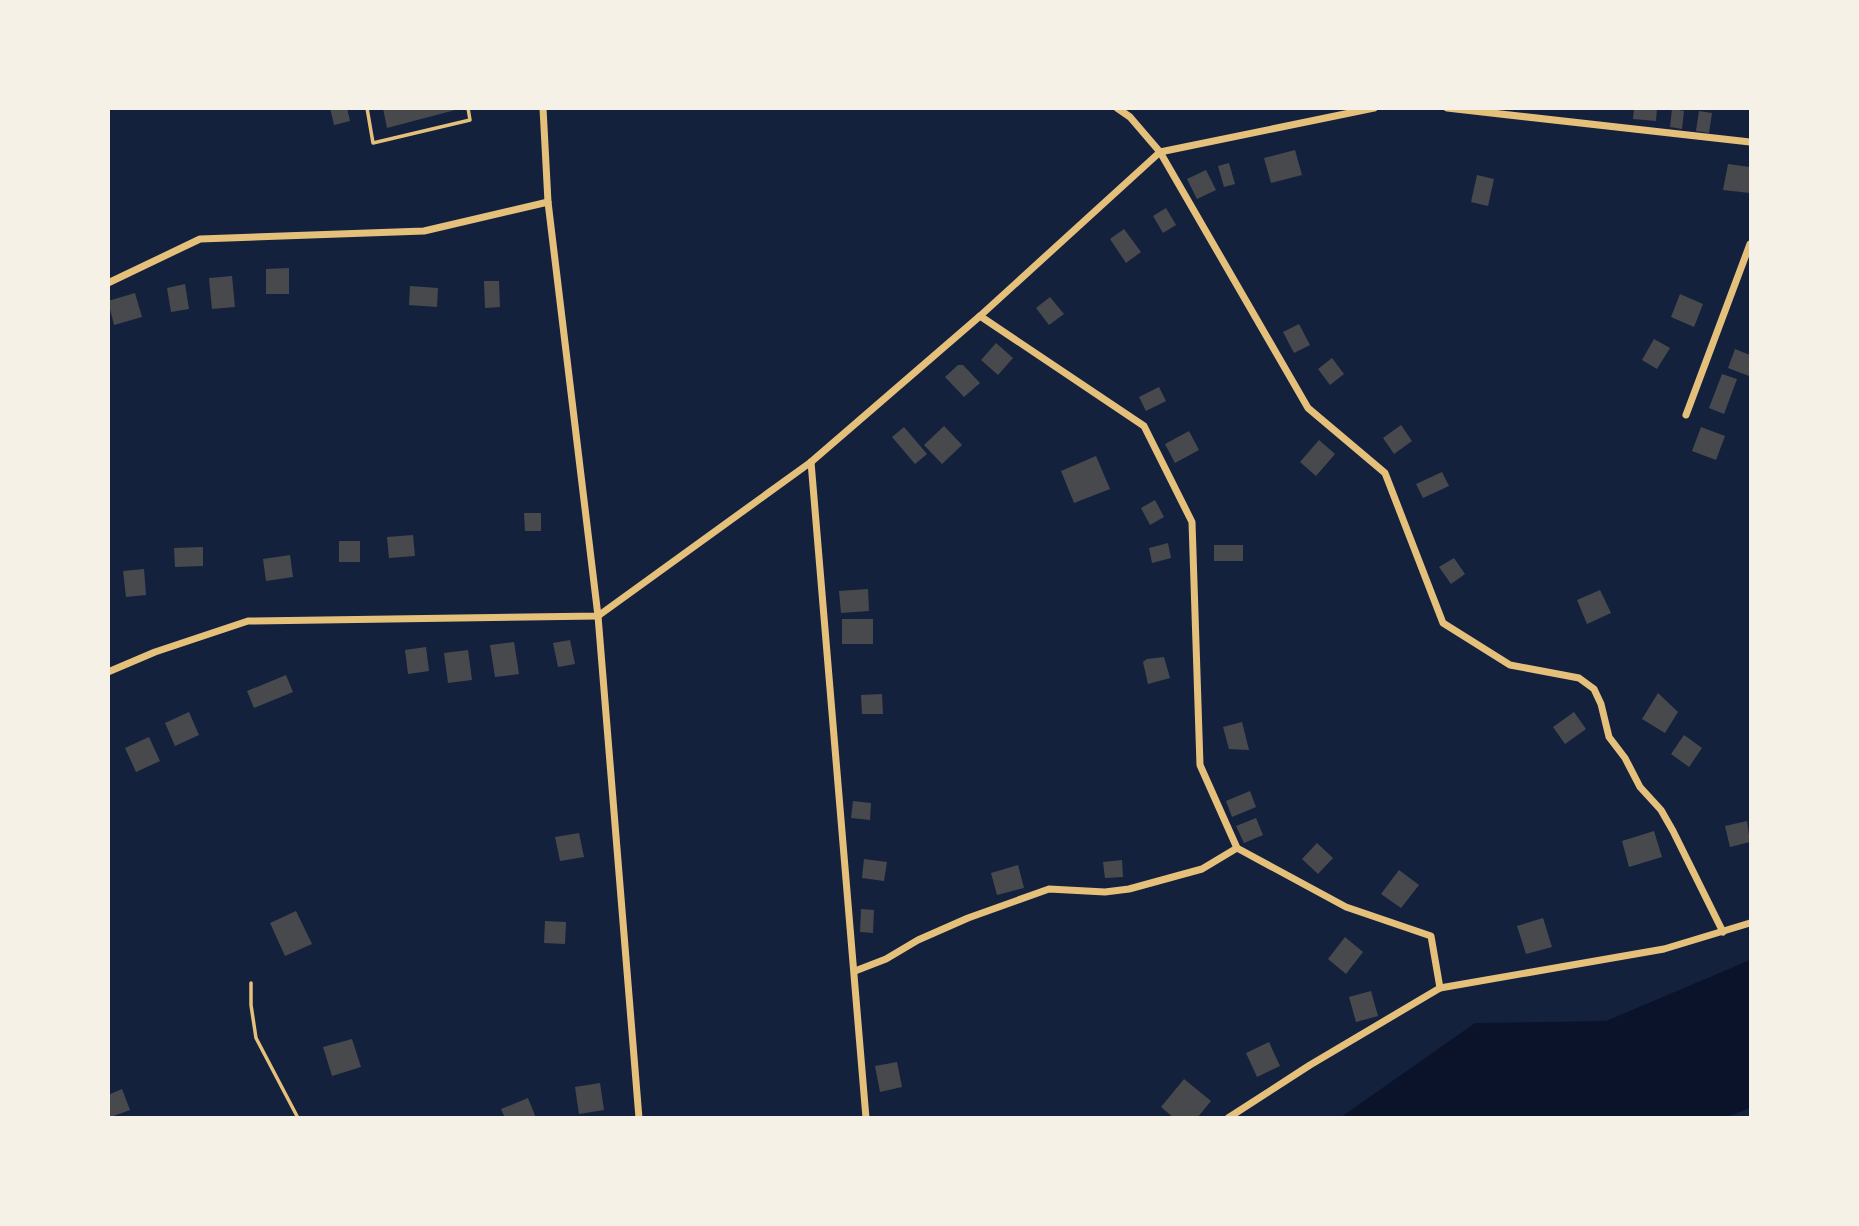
<svg xmlns="http://www.w3.org/2000/svg" width="1859" height="1226" font-family="Mulish,sans-serif">
	<style>
		.water { fill: #0b132b }
		.building { fill: #48494c }
		.lines { fill: none; stroke-linecap: round; stroke-linejoin: round }
		.service { stroke: #e5c07b; stroke-width: 3.5 }
		.minor { stroke: #e5c07b; stroke-width: 7 }
	</style>
	<rect width="100%" height="100%" fill="#14213d"/>
	<!-- water -->
	<polygon class="water" points="1750,960 1750,1108 1727,1117 1341,1117 1475,1023 1606,1021"/>
	<!-- building -->
	<g class="building">
		<polygon points="330,108 347,108 350,121 334,125"/>
		<polygon points="383,108 459,108 459,109 387,128"/>
		<polygon points="1634,108 1657,108 1656,121 1633,119"/>
		<polygon points="1672,109 1684,111 1682,129 1670,127"/>
		<polygon points="1699,111 1712,113 1709,133 1696,131"/>
		<polygon points="1295,150 1302,175 1271,183 1264,158"/>
		<polygon points="1229,163 1235,184 1224,187 1218,166"/>
		<polygon points="1728,164 1750,167 1750,193 1723,190"/>
		<polygon points="1206,170 1216,190 1197,199 1187,179"/>
		<polygon points="1477,175 1494,179 1488,206 1471,202"/>
		<polygon points="1166,208 1176,225 1163,233 1153,216"/>
		<polygon points="1124,229 1141,252 1126,263 1110,239"/>
		<polygon points="289,268 289,294 266,294 266,269"/>
		<polygon points="232,276 235,307 212,309 209,278"/>
		<polygon points="484,281 499,281 500,307 485,308"/>
		<polygon points="185,284 189,309 171,312 167,288"/>
		<polygon points="410,286 438,288 437,307 409,305"/>
		<polygon points="135,293 142,317 114,325 108,301"/>
		<polygon points="1680,294 1703,304 1694,327 1671,317"/>
		<polygon points="1050,297 1064,314 1049,325 1036,308"/>
		<polygon points="1299,324 1310,345 1294,353 1283,332"/>
		<polygon points="1654,339 1670,348 1657,369 1642,360"/>
		<polygon points="996,343 1013,358 998,375 981,360"/>
		<polygon points="1735,349 1750,355 1749,376 1728,368"/>
		<polygon points="1332,358 1344,374 1330,385 1318,369"/>
		<polygon points="958,365 963,365 980,383 964,397 945,377"/>
		<polygon points="1722,374 1737,379 1724,414 1709,408"/>
		<polygon points="1159,387 1166,401 1146,411 1139,397"/>
		<polygon points="1401,425 1412,441 1394,454 1383,438"/>
		<polygon points="944,426 962,445 942,464 924,445"/>
		<polygon points="904,427 927,454 915,464 892,437"/>
		<polygon points="1701,427 1725,436 1716,460 1692,451"/>
		<polygon points="1189,431 1199,450 1175,463 1165,444"/>
		<polygon points="1319,440 1335,454 1316,476 1300,462"/>
		<polygon points="1096,456 1110,489 1074,503 1061,471"/>
		<polygon points="1442,472 1449,486 1423,498 1416,484"/>
		<polygon points="1155,500 1164,517 1150,525 1141,508"/>
		<polygon points="524,513 541,513 541,531 525,531"/>
		<polygon points="413,535 415,556 389,558 387,537"/>
		<rect x="339" y="541" width="21" height="21"/>
		<polygon points="1168,543 1171,558 1152,563 1149,548"/>
		<rect x="1214" y="545" width="29" height="16"/>
		<polygon points="203,547 203,566 175,567 174,548"/>
		<polygon points="290,555 293,577 266,581 263,559"/>
		<polygon points="1454,558 1465,574 1451,584 1439,567"/>
		<polygon points="144,569 146,595 126,597 123,571"/>
		<polygon points="868,589 869,611 841,613 839,591"/>
		<polygon points="1600,590 1611,613 1587,624 1577,600"/>
		<rect x="842" y="619" width="31" height="25"/>
		<polygon points="570,640 575,664 558,667 553,643"/>
		<polygon points="514,642 519,674 495,677 490,645"/>
		<polygon points="426,647 429,671 408,674 405,650"/>
		<polygon points="468,650 472,680 448,683 444,653"/>
		<polygon points="1164,657 1170,678 1148,684 1143,662 1147,659"/>
		<polygon points="286,675 293,692 254,708 247,691"/>
		<polygon points="1658,693 1678,712 1665,733 1642,719"/>
		<polygon points="882,694 883,714 862,714 861,695"/>
		<polygon points="189,712 199,735 175,746 165,723"/>
		<polygon points="1574,712 1586,729 1565,744 1553,727"/>
		<polygon points="1242,722 1249,750 1229,749 1223,727"/>
		<polygon points="1684,735 1702,748 1689,767 1671,754"/>
		<polygon points="149,737 160,761 136,772 125,748"/>
		<polygon points="1250,791 1256,807 1232,817 1226,801"/>
		<polygon points="853,801 871,803 870,820 851,818"/>
		<polygon points="1256,818 1263,835 1244,843 1236,826"/>
		<polygon points="1747,821 1750,842 1730,847 1725,826"/>
		<polygon points="1654,831 1662,857 1629,867 1622,841"/>
		<polygon points="579,833 584,857 560,861 555,837"/>
		<polygon points="1317,843 1333,858 1318,874 1302,859"/>
		<polygon points="864,859 887,862 884,881 862,878"/>
		<polygon points="1122,860 1123,877 1105,878 1103,862"/>
		<polygon points="1018,865 1024,888 997,895 991,873"/>
		<polygon points="1399,870 1419,885 1401,908 1381,894"/>
		<polygon points="861,909 874,910 873,933 860,932"/>
		<polygon points="296,911 312,944 285,956 270,923"/>
		<polygon points="1543,918 1552,947 1526,954 1517,926"/>
		<polygon points="545,921 566,922 565,944 544,943"/>
		<polygon points="1345,937 1363,952 1346,974 1328,959"/>
		<polygon points="1371,991 1378,1016 1356,1022 1349,997"/>
		<polygon points="352,1039 361,1067 332,1076 323,1047"/>
		<polygon points="1269,1042 1280,1066 1257,1077 1246,1053"/>
		<polygon points="897,1062 902,1087 880,1092 875,1066"/>
		<polygon points="1184,1079 1211,1101 1197,1118 1174,1118 1161,1107"/>
		<polygon points="600,1083 604,1110 579,1114 575,1087"/>
		<polygon points="122,1089 130,1110 108,1118 108,1095"/>
		<polygon points="528,1098 536,1118 505,1118 501,1109"/>
	</g>
	<g class="lines">
		<!-- service -->
		<g class="service">
			<polyline points="367,108 373,143 470,120 468,108"/>
			<polyline points="251,983 251,1005 256,1038 298,1118"/>
		</g>
		<!-- minor -->
		<g class="minor">
			<polyline points="543,108 548,202 598,616 639,1118"/>
			<polyline points="1117,108 1130,117 1160,152 1308,408 1385,473 1443,623 1510,665 1579,678 1594,689 1601,704 1609,737 1625,758 1640,787 1661,810 1673,831 1723,932"/>
			<polyline points="1447,108 1750,142"/>
			<polyline points="108,283 200,239 424,231 548,202"/>
			<polyline points="980,316 1144,426 1192,522 1200,765 1237,848 1346,907 1431,936 1440,988"/>
			<polyline points="1686,415 1750,244"/>
			<polyline points="811,462 866,1118"/>
			<polyline points="108,672 155,652 248,621 598,616 811,462 980,316 1160,152 1374,108"/>
			<polyline points="855,971 886,959 918,940 968,918 1049,889 1105,892 1129,889 1202,869 1237,848"/>
			<polyline points="1228,1118 1310,1065 1440,988 1664,949 1750,923"/>
		</g>
	</g>
	<!-- border -->
	<rect width="1859" height="1226" fill="none" stroke="#f6f1e7" stroke-width="220"/>
</svg>
